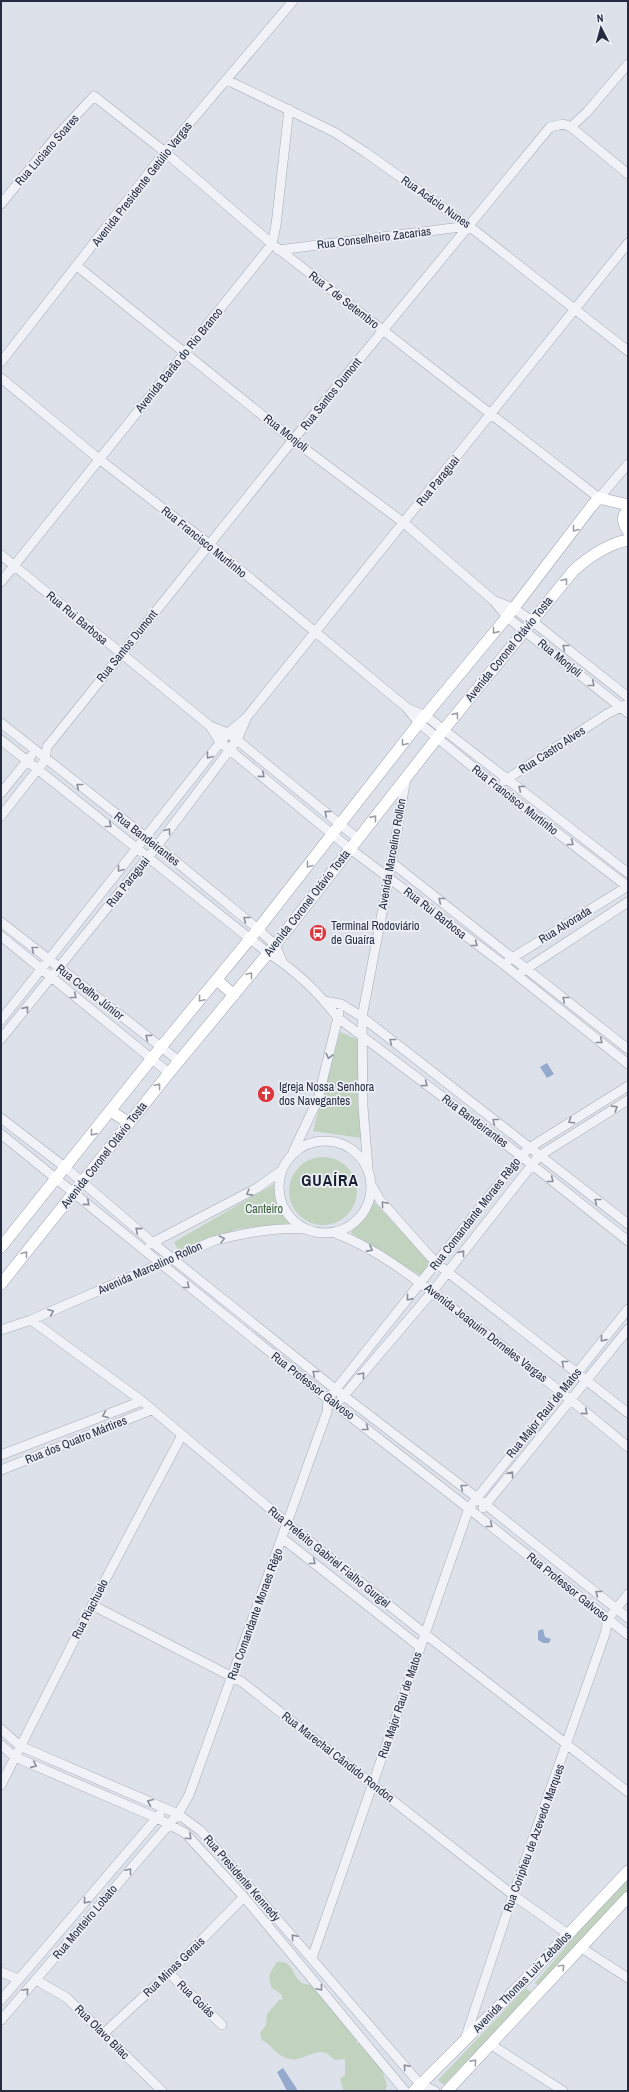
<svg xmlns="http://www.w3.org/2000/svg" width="629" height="2092" font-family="'Archivo Narrow',sans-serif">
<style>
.green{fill:#c1d3be}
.water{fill:#95a9cc}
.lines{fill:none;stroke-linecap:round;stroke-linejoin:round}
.minor-casing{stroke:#a6abb7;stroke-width:10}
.major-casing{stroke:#9ca3b5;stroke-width:12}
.minor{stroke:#f0f2f7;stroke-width:9}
.major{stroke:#fff;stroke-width:11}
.oneway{stroke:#9da0aa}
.oneway2{stroke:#8a8f9c}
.labels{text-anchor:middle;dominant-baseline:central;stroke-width:3.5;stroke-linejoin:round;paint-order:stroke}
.street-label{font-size:12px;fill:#252c41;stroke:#edf0f6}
.poi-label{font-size:12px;fill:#252c41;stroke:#edf0f6;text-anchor:start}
.park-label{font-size:12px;fill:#355e31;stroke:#edf0f6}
.district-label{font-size:16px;font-weight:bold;letter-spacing:1px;fill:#181e31;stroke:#edf0f6}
</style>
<rect width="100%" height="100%" fill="#dde1e9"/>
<path class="green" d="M340,1032L361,1041V1138L313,1131Z
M289 1191a34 34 0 1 1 68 0a34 34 0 1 1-68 0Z
M276,1183L280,1204L291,1223L237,1229L180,1253L174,1242Z
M374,1202L431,1262L421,1276L351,1233Z
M628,1878V1890L539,1986L535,1983L574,1937Z
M277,1962C292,1959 292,1975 301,1982C305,1986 314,1983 319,1987C327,1992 347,2025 355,2035L357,2044L360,2042L382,2070L387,2086L385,2091H344L340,2079L345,2075V2059L336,2060C332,2059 330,2055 326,2053C314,2048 302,2062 290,2059C277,2057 273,2046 262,2040L260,2033L266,2025L267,2014L279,2000L283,1999L281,1994L272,1988C266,1974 271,1973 277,1962Z
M526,1988L532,1993L444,2085L438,2080Z"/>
<path class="water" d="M547,1063L554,1074L547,1078L540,1067Z
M543,1629L545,1637L551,1639L549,1643H543L538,1640V1631Z
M283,2068L297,2089L295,2091H287L277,2072Z"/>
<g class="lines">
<defs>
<path id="minor" d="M227,80L334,132L365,152L469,226L628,351
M571,127L587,112L628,64
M1,204L55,138L94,96L165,152L272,244L599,498L628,464
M278,250L469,226
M77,266L293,440L404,523L494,601L507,617L628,713
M1,362L165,152L293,1
M1,378L99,459L209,544L406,707L419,723L496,786L628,887
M1,555L210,726L228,733L237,740L357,838
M1,582L272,244L276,225L289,109
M495,601L513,608L532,621L628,697
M407,708L426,716L628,873
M1,723L157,846L258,929L275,945L283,963
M210,726L220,742L349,848L503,964L628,1064
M1,740L268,953C295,970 319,993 338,1018L521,1156L628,1241
M504,781L607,714L625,705
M1,793L31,756
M1,816L45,760L47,747L293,440L550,127L563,124L571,127L628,174
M391,862L628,1049
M1,922L179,1061
M1,936L169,1073
M509,960L628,886
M523,971L628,902
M324,1001L341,1004L362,1017L628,1224
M1,1020L215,749L228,733L246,718L628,243
M1,1039L157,846L237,740L246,719
M1,1118L66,1168L153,1243L335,1389L476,1497L628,1618
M1,1134L328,1399L477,1515L628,1635
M279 1187a46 46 0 1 1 92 0a46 46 0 1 1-92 0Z
M293,1152L318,1099L339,1013
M368,1168L363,1107L362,1017L389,877L406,778
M372,1186L380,1200L436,1263L628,1413
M335,1233C383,1251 424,1286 464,1317C520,1359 574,1402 628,1447
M150,1244L257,1188L281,1171
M31,1320L142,1401L287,1523L425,1634L628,1792
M1,1330L31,1320L213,1241C244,1233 274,1227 305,1229
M341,1399L432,1292L539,1156L628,1100
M1,1455L142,1401
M1,1470L151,1410
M483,1508L628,1329
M282,1538L420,1647
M92,1605L242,1682L513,1895L568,1934
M1,1729L20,1746L178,1814L201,1831L420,2084L435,2091
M1,1745L15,1757L157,1818L185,1833L244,1897L405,2091
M1,1785L92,1605L182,1435
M580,1947L628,1978
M312,1958L469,1508L628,1309
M1,1972L18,1979
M169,1973L222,2025
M36,1980L67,1998L162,2091
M1,2000L160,1814
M1,2020L178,1814L189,1795L327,1412L328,1399L521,1156L529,1148L628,1086
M103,2034L169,1973L244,1897
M465,2039L513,1895L605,1634L608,1619L628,1594
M490,2044L563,2091"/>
<path id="major" d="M628,510C621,516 623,524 628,531
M217,980L234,995
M111,1111L129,1123
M1,1247L161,1047L258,929L419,723L507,617L591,507L599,498L628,505
M1,1284L169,1073L275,945L437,738L574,570C590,556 607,544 628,540
M414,2091L525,1980L628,1871
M447,2091L628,1897"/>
</defs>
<use href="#minor" class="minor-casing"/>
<use href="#major" class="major-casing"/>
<use href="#minor" class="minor"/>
<use href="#major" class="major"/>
</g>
<defs><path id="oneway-chevron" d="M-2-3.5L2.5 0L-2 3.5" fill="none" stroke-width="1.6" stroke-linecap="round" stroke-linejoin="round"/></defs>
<g class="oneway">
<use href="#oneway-chevron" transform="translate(575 529) rotate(128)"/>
<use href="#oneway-chevron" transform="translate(565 581) rotate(-51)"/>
<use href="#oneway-chevron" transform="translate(495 631) rotate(129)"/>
<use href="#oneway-chevron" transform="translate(456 715) rotate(-51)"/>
<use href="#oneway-chevron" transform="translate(404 743) rotate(128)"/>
<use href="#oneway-chevron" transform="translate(374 818) rotate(-51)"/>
<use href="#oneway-chevron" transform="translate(309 865) rotate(128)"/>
<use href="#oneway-chevron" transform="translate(250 975) rotate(-50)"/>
<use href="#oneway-chevron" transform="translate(201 999) rotate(130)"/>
<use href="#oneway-chevron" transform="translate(158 1086) rotate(-52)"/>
<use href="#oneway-chevron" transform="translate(93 1133) rotate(129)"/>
<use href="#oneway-chevron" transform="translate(25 1254) rotate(-52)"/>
<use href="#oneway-chevron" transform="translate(562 1967) rotate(-46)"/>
<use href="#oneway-chevron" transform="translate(474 2062) rotate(-48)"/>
</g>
<g class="oneway2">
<use href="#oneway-chevron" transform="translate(565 647) rotate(-142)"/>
<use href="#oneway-chevron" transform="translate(592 684) rotate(39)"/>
<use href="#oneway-chevron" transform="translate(209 756) rotate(128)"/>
<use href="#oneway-chevron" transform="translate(262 775) rotate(40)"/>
<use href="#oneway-chevron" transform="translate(79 786) rotate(-142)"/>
<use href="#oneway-chevron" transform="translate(521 788) rotate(-142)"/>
<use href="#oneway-chevron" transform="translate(327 813) rotate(-141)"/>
<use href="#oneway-chevron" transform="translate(109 825) rotate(38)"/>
<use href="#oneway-chevron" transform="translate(168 831) rotate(-53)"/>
<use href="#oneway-chevron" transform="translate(571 843) rotate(37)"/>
<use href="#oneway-chevron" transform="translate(120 869) rotate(128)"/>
<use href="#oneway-chevron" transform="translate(441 900) rotate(-142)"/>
<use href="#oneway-chevron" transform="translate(246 919) rotate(-141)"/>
<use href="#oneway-chevron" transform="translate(475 944) rotate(38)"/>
<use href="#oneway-chevron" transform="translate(34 949) rotate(-141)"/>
<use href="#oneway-chevron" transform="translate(74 996) rotate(39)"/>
<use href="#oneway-chevron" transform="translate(565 999) rotate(-141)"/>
<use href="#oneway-chevron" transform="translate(26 1009) rotate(-51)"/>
<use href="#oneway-chevron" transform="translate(148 1037) rotate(-143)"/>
<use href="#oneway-chevron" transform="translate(392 1041) rotate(-142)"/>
<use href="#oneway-chevron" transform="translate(600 1041) rotate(39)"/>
<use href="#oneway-chevron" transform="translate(329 1056) rotate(104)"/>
<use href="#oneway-chevron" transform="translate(425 1084) rotate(37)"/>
<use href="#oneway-chevron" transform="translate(615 1108) rotate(-32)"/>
<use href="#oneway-chevron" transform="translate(495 1121) rotate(-142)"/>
<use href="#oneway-chevron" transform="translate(571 1121) rotate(148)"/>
<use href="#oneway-chevron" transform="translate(551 1180) rotate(38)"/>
<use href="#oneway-chevron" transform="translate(249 1193) rotate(151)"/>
<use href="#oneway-chevron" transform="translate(597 1201) rotate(-142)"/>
<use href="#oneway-chevron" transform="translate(87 1203) rotate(40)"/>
<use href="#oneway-chevron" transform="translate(384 1204) rotate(-130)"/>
<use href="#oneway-chevron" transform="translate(138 1230) rotate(-140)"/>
<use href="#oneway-chevron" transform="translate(222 1239) rotate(-14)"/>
<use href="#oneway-chevron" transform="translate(370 1249) rotate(28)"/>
<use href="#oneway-chevron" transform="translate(462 1253) rotate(-52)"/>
<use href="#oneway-chevron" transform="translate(187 1286) rotate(39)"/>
<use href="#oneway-chevron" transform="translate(409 1298) rotate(129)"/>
<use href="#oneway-chevron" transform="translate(51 1312) rotate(-23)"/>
<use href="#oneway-chevron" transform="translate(603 1339) rotate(129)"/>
<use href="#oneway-chevron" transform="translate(564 1363) rotate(-142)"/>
<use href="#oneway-chevron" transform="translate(315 1373) rotate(-141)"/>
<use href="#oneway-chevron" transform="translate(362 1375) rotate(-50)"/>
<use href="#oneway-chevron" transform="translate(585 1412) rotate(40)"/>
<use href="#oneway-chevron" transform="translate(105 1415) rotate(159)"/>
<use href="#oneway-chevron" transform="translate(366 1428) rotate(38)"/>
<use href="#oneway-chevron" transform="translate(511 1474) rotate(-52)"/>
<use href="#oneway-chevron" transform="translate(463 1487) rotate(-142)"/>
<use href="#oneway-chevron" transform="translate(490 1525) rotate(39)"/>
<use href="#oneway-chevron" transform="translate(313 1562) rotate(38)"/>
<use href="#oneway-chevron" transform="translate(598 1593) rotate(-142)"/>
<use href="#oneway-chevron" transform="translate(34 1765) rotate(24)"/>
<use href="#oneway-chevron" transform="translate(150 1802) rotate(-157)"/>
<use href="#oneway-chevron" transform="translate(189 1837) rotate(43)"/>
<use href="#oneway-chevron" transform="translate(129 1871) rotate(-50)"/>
<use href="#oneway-chevron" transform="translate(86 1901) rotate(131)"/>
<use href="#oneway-chevron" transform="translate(294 1937) rotate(-131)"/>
<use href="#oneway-chevron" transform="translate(320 1988) rotate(50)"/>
<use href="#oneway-chevron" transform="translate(26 1991) rotate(-49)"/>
<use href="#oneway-chevron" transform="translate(406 2067) rotate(-131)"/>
</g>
<defs>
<symbol id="bus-disc" viewBox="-11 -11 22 22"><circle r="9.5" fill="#da363c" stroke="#edf0f6"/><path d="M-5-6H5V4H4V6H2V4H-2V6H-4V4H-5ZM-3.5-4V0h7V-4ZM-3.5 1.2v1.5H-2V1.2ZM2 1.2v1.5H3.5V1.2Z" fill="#fff"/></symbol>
<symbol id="church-disc" viewBox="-11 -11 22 22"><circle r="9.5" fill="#da363c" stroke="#edf0f6"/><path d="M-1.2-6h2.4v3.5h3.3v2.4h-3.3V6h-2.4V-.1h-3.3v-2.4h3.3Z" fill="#fff"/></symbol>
</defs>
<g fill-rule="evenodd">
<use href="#bus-disc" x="308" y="923" width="20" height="20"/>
<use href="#church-disc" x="256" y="1084" width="20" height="20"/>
</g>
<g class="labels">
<g class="street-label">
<text transform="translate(47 150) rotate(-49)">Rua Luciano Soares</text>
<text transform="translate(142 184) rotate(-52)">Avenida Presidente Getúlio Vargas</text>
<text transform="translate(436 202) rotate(35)">Rua Acácio Nunes</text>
<text transform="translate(374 238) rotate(-7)">Rua Conselheiro Zacarias</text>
<text transform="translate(344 300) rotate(38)">Rua 7 de Setembro</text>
<text transform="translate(179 360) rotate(-51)">Avenida Barão do Rio Branco</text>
<text transform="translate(331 394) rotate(-51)">Rua Santos Dumont</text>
<text transform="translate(286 433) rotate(38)">Rua Monjoli</text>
<text transform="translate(438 481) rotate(-51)">Rua Paraguai</text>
<text transform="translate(204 542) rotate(39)">Rua Francisco Murtinho</text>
<text transform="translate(77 618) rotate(40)">Rua Rui Barbosa</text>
<text transform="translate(127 646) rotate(-51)">Rua Santos Dumont</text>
<text transform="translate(509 649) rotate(-51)">Avenida Coronel Otávio Tosta</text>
<text transform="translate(560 658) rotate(39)">Rua Monjoli</text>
<text transform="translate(552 750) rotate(-33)">Rua Castro Alves</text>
<text transform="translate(515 800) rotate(38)">Rua Francisco Murtinho</text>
<text transform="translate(147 839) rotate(38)">Rua Bandeirantes</text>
<text transform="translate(392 854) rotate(-80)">Avenida Marcelino Rollon</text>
<text transform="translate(128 882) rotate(-51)">Rua Paraguai</text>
<text transform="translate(307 903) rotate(-52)">Avenida Coronel Otávio Tosta</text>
<text transform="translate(435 913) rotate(38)">Rua Rui Barbosa</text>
<text transform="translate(565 925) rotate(-32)">Rua Alvorada</text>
<text transform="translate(90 992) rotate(38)">Rua Coelho Júnior</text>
<text transform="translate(475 1121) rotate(37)">Rua Bandeirantes</text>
<text transform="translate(104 1155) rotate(-52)">Avenida Coronel Otávio Tosta</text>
<text transform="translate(475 1214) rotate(-52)">Rua Comandante Moraes Rêgo</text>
<text transform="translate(150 1268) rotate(-24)">Avenida Marcelino Rollon</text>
<text transform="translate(486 1333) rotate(38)">Avenida Joaquim Dorneles Vargas</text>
<text transform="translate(313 1386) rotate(38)">Rua Professor Galvoso</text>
<text transform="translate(544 1413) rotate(-51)">Rua Major Raul de Matos</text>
<text transform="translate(76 1440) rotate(-22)">Rua dos Quatro Mártires</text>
<text transform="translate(329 1557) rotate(39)">Rua Prefeito Gabriel Fialho Gurgel</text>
<text transform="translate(568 1587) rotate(39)">Rua Professor Galvoso</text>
<text transform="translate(90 1609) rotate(-63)">Rua Riachuelo</text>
<text transform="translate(255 1614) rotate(-70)">Rua Comandante Moraes Rêgo</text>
<text transform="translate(400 1705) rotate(-71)">Rua Major Raul de Matos</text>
<text transform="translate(338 1757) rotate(38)">Rua Marechal Cândido Rondon</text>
<text transform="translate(534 1838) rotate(-70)">Rua Coripheu de Azevedo Marques</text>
<text transform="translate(242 1878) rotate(49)">Rua Presidente Kennedy</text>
<text transform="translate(85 1922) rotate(-50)">Rua Monteiro Lobato</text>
<text transform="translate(174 1967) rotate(-44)">Rua Minas Gerais</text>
<text transform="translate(522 1982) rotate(-46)">Avenida Thomas Luiz Zeballos</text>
<text transform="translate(196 1999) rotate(44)">Rua Goiás</text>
<text transform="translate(102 2032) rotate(45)">Rua Olavo Bilac</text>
</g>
<g class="poi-label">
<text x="331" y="926">Terminal Rodoviário<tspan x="331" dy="14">de Guaíra</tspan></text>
<text x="279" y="1087">Igreja Nossa Senhora<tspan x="279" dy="14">dos Navegantes</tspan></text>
</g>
<g class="park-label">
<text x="264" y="1209">Canteiro</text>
</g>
<g class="district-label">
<text x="330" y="1180">GUAÍRA</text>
</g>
</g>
<rect width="629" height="2092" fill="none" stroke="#252c41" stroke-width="4"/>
<g transform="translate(601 28) rotate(354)" stroke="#edf0f6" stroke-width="3" paint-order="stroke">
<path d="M0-3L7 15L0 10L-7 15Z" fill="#252c41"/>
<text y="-6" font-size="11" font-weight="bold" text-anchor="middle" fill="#252c41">N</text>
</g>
</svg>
